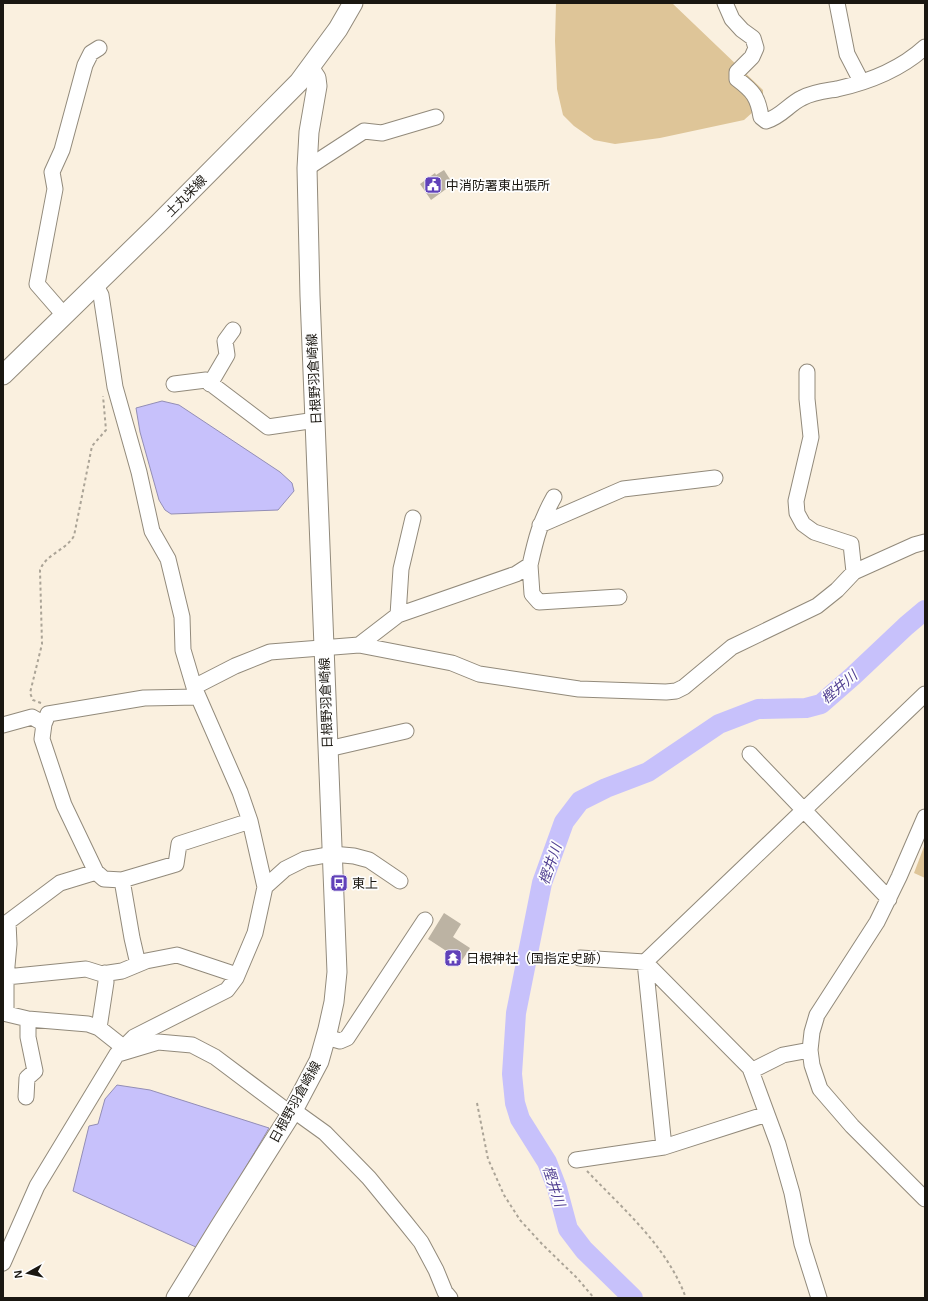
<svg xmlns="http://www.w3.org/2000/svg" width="928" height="1301" font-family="Arial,'Noto Sans JP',sans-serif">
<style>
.green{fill:#dec598}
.water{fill:#c7c1fb;stroke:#938eb5}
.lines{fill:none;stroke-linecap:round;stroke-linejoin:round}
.river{stroke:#c7c1fb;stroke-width:20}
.building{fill:#bcb3a3}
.minor-casing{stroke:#928a7b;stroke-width:17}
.major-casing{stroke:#928a7b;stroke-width:21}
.path{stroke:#aba497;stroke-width:2;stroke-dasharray:3 3;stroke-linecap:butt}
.minor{stroke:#fff;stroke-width:15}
.major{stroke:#fff;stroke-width:19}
.labels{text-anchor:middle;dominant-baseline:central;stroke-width:3.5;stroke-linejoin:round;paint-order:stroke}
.poi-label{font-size:13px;fill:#1a1711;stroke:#fefefe;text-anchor:start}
.street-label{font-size:13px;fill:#1a1711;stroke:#fefefe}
.water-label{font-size:14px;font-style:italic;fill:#503f91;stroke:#fefefe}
</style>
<rect width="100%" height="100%" fill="#faf0df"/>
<path class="green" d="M556,3H672L763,90V103L744,120L660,138L615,144L594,140L574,126L563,115L557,89L555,41Z
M925,844V878L914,873Z"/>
<path class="water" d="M162,401L179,405L280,472L292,483L294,491L278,510L171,514L165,510L159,500L140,432L136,408Z
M117,1085L150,1090L269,1128L198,1248L73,1191L89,1126L98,1124L105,1099Z"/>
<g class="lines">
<path class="river" d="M633,1298L584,1250L568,1229L557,1188L547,1162L520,1119L515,1103L512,1074L516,1013L542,883L564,822L580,801L606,788L648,772L719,724L758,709L806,708L821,704L853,676L906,626L925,610"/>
</g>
<path class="building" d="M444,170L453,184L431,200L420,184L435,173L436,175Z
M444,913L461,924L453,937L470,948L459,965L449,958L451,954L428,939Z"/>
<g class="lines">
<defs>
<path id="minor" d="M725,3L732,19L742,30L753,38L756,48L752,57L737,72V79C753,91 758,97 761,117L766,121C781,117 789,104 802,98C813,92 825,91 837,89C868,82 901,69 925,47
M837,3L847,54L861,81
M307,168L364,131L382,133L436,117
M95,284L101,295L115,387L139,472L152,531L168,559L182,617L183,650L194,687L240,792L250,821L265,887
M64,315L37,284L55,189L52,172L62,150L85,65L91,53L99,48
M807,372V399L811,437L796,501L797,513L803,524L814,532L851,544L854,572
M174,384L206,380L268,427L316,420
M210,384L227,355L225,341L233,330
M540,525L623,489L715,478
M530,565L532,594L539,602L619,597
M398,615L516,574L530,565C536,538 540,522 554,497
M359,645L452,663L479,674L579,689L666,692L676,691L684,687L732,647L817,606L837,590L854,572L914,545L925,542
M194,687L235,666L270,652L359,645L398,615L401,569L413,518
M44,724L48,714L144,698L198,697
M3,725L32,717L44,724L42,739L64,805L96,872L60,883L8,922L9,944L6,977V1013
M328,749L406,731
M750,754L889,899
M925,817L899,877L877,922L817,1015L812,1032L810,1050L812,1065L820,1089L852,1126L925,1199
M96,872L104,879L122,880L176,864L179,844L250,821
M122,880L132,938L138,964
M580,958L645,962L750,1068L778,1144L792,1193L802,1244L819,1298
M6,977L86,969L102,974L122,971L146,961L177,955L237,975
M3,1013L28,1019L88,1024L99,1028L123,1047
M99,1028L106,982L105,973
M326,1037L340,1041L347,1038L425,920
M118,1054L158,1042L192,1045L215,1057L291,1114
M751,1071L783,1055L810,1050
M26,1097L27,1078L35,1071L28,1037V1019
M293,1110L325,1133L369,1178L405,1222L421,1242L436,1270L445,1292L450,1298
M664,1147L645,962L925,694
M576,1160L664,1147L767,1114
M3,1263L37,1186L117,1054L134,1037L227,990L236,978L255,933L265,887L285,869L305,859L332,854L354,856L369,860L400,881"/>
<path id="major" d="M3,375L159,223L299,82L338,29L353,3
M176,1298L219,1228L291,1114L319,1061L328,1029L334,1002L337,972L310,296L307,168L309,132L317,86L316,78L310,69"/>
</defs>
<use href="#minor" class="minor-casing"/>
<use href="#major" class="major-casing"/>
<path class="path" d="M41,703L33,700L30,693L42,644L40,570C46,554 65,551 74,536L92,446L106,430L103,396
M477,1103L488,1159L504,1195L520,1220L542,1244L577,1278L594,1298
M587,1171C624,1210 667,1246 686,1298"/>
<use href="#minor" class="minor"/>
<use href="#major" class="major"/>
</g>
<defs>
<symbol id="civic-square" viewBox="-11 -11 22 22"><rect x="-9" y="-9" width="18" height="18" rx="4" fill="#6041b9" stroke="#fefefe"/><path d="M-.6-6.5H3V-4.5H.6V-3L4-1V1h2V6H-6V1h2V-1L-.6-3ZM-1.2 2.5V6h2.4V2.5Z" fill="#fff"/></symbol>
<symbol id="bus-square" viewBox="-11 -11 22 22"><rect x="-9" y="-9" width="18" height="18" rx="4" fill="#6041b9" stroke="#fefefe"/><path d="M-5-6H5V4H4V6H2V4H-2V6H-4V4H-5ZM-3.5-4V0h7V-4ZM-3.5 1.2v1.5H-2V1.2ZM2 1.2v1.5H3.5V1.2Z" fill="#fff"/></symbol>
<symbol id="temple-square" viewBox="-11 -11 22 22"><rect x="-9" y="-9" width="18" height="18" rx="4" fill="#6041b9" stroke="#fefefe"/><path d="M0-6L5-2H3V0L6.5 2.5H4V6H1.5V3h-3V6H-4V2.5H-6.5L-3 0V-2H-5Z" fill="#fff"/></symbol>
</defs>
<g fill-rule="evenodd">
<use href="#civic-square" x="423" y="175" width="20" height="20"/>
<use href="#bus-square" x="329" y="873" width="20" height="20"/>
<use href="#temple-square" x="443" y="948" width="20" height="20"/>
</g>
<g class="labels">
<g class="poi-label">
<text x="446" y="185">中消防署東出張所</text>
<text x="352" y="883">東上</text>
<text x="466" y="958">日根神社（国指定史跡）</text>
</g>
<g class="street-label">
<text transform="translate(186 196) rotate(-45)">土丸栄線</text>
<text transform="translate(314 379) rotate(-93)">日根野羽倉崎線</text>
<text transform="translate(326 703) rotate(-92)">日根野羽倉崎線</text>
<text transform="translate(295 1102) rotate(-61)">日根野羽倉崎線</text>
</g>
<g class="water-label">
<text transform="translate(839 687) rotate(-40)">樫井川</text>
<text transform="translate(550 864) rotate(-71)">樫井川</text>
<text transform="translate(554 1186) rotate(72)">樫井川</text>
</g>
</g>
<rect width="928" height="1301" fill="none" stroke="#1a1711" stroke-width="8"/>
<g transform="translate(28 1273) rotate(262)" stroke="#fefefe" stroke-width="3" paint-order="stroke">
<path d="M0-3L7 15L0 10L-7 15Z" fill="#1a1711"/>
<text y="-6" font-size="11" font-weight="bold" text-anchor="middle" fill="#1a1711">N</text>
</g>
</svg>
